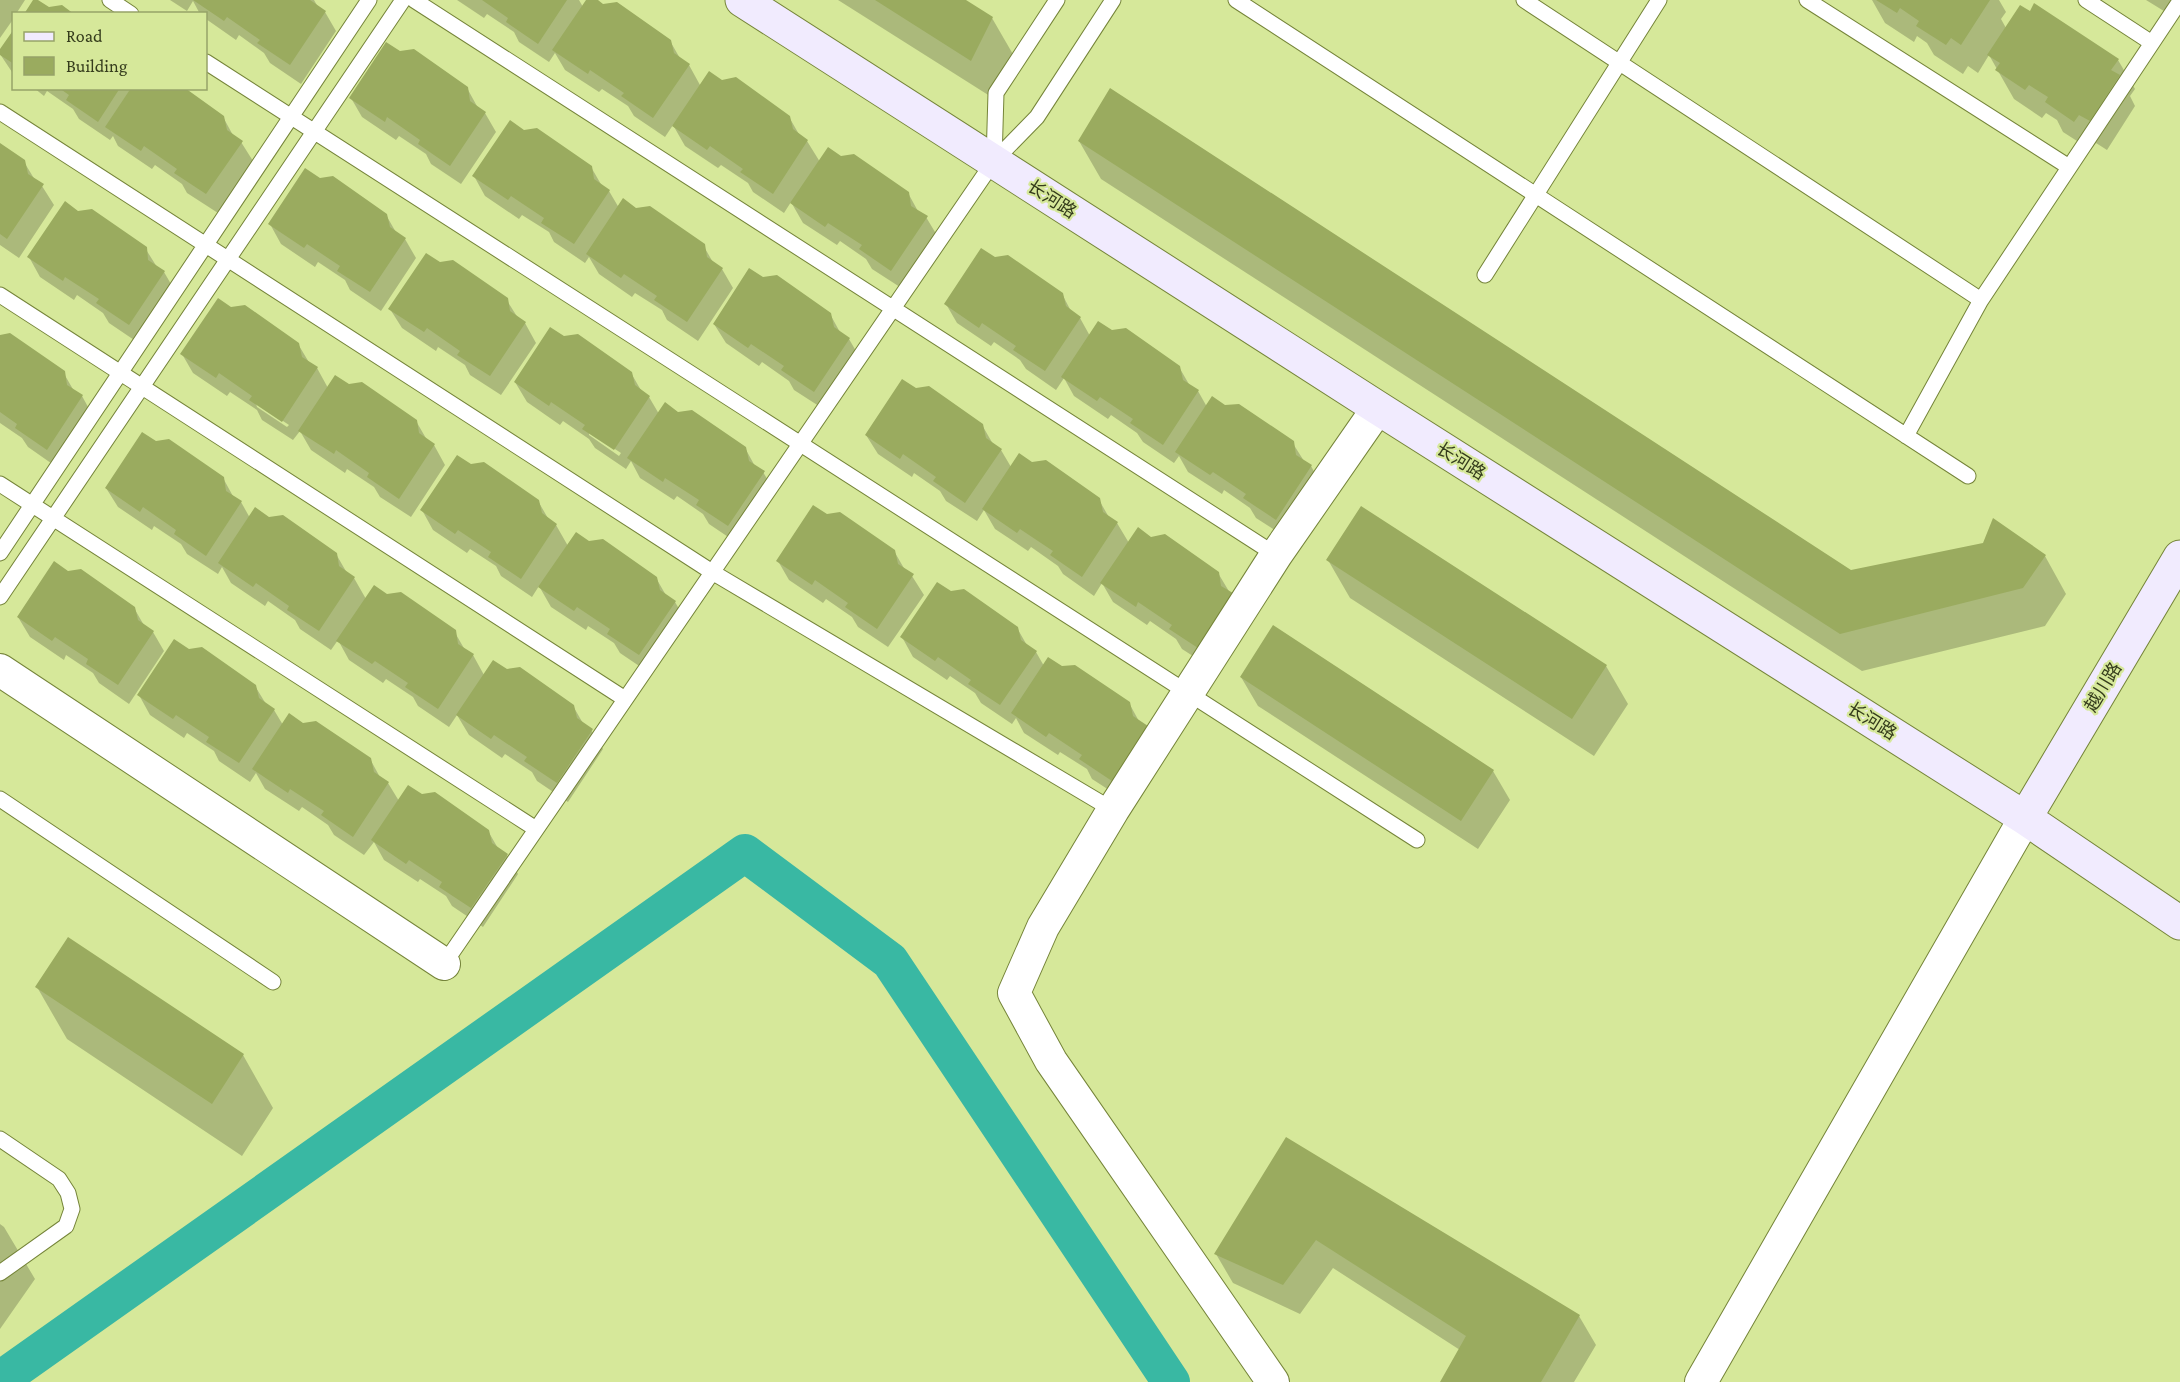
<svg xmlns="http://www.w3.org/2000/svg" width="2180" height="1382" font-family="'Crimson Pro','Noto Sans SC',serif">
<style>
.shadow{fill:#0003;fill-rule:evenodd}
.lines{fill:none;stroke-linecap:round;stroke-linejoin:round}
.canal{stroke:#39b8a3;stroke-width:38}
.building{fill:#9aab5f}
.lane-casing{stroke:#758439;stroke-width:17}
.street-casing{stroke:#758439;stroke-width:34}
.secondary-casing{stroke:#758439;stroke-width:35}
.lane{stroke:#fff;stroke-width:15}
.street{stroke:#fff;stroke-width:32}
.secondary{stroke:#f1ebfe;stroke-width:33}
.labels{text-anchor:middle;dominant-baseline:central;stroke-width:4.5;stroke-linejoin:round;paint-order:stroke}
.street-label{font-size:18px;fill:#353c1c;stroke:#d6e89a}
</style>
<rect width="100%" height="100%" fill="#d6e89a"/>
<path class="shadow" d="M0,0H25L16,14H14V18L0,38Z
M170,0H314L318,7L325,12L336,31L301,84L270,63L264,53L239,35L236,40L206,19V14H200L193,1L187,11Z
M457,0H579L583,7L588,0H595L670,41L681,60L689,65L700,85L722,81L789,117L800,136L807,141L820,162L908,193L919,213L926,217L938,237L903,289L872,269L866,259L840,241L837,245L803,223L791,202L784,213L753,192L748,183L721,165L718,168L685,146L673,125L665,137L634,116L628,106L602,89L599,92L565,70L555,53L549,62L519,42L514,32L487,14L484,18Z
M838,0H964L992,18L1014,56L993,98Z
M1872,0H1999L2006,12L2001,19L2006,28L2118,60L2135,89L2130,96L2135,106L2107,150L2096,143L2091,150L2063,132L2057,120L2046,113L2042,118L2014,99L1989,55L1978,73L1968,66L1963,74L1934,55L1927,43L1917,36L1914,42L1885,23Z
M2146,0H2180L2172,16Z
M14,32V75L0,54Z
M34,88H182L223,117L234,137L241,142L253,161L218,213L187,193L182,184L155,165L152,169L118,146L113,136L110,140L79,119L73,109L47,91L44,96Z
M467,88L478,108L485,113L496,132L461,184L431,164L426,154L399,136L396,140L362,117L351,98Z
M523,132L591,167L602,186L609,191L619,208L636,209L703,245L714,264L722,269L733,288L698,341L667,320L662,310L635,293L632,297L599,274L589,257L585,263L554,242L549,232L522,215L519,219L485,196L474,176Z
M1079,141L1850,572L2045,556L2066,594L2045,626L1862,671L1101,179Z
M0,145L24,162L35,180L42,186L54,205L19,258L0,245Z
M78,212L145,248L157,267L164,272L175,291L140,344L109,323L103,313L77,295L74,300L40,277L29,257Z
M386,215L397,234L405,239L416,258L381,311L350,290L345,280L318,262L315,267L281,244L270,224Z
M1062,294L1072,313L1080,318L1090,336L1179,367L1190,386L1198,391L1207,407L1292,442L1304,461L1311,466L1322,486L1287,538L1256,518L1250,508L1224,490L1222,494L1188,472L1179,456L1174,463L1143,442L1137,433L1111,415L1108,419L1074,396L1064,378L1056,390L1026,369L1020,360L994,342L991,346L957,323L946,304Z
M506,299L518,318L525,323L536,343L501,395L470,375L465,365L438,347L436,351L402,328L390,309Z
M231,309L298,344L310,364L317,368L328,388L416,421L427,440L434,445L445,465L411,517L380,497L374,487L347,469L345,473L311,450L300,431L293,440L262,420L257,410L230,392L227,396L193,373L182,354ZM256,403L289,425L287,427L257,407Z
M830,314L841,334L849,339L860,358L825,410L794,390L789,381L762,362L759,366L726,343L714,324Z
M0,336L63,372L74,391L82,396L93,416L58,468L28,447L22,438L0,423Z
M564,337L631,373L642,392L649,397L659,414L678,413L745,448L756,468L763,472L775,492L740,545L709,524L703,514L677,496L674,500L640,478L631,461L626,469L595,448L589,439L563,421L560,425L527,402L515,382ZM589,432L621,453L619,456L589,435Z
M982,425L993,444L1001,450L1011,467L1099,500L1110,519L1117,523L1129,543L1151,538L1218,573L1230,593L1213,669L1182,649L1176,639L1150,621L1147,625L1113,602L1102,583L1094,596L1063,574L1058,566L1031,547L1028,551L995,529L984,510L977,521L946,501L940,491L914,473L912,477L878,454L866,435Z
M223,478L234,498L241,502L250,518L336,554L347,573L354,578L366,599L387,596L454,631L465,650L473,655L484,675L573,706L584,725L591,730L603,749L568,802L537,781L532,772L505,754L502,758L469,735L457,715L449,727L418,706L413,697L386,679L383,683L349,660L338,640L331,650L300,629L295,620L268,601L265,606L231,583L222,567L218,574L187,554L181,544L154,526L152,530L118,507L106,488Z
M538,501L549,520L556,525L568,546L589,543L656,578L667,597L675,602L686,621L651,674L620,653L614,643L588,626L586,630L551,607L539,586L532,597L501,576L496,566L470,549L467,553L433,530L422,510Z
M894,551L905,570L912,576L924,595L888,647L858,627L852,617L826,599L823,603L789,580L778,561Z
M1328,560L1606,666L1628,704L1594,756L1350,598Z
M134,608L145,627L153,632L164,651L129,704L99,683L93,673L66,655L64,660L30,637L18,617Z
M1017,628L1028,647L1036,652L1044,666L1129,703L1140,723L1147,727L1158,747L1123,799L1092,779L1087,769L1060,752L1058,755L1024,733L1016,718L1012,724L981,703L975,693L950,676L947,680L913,657L902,637Z
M1241,677L1493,771L1510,800L1478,849L1258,706Z
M255,686L266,704L274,710L283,725L302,724L370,759L381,779L388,783L399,801L488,831L499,850L507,855L518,874L483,927L452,906L446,896L420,879L418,882L384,860L374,842L364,855L334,835L328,825L302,807L299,811L265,789L256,773L250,782L219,761L214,751L187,733L184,738L150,715L139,695Z
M37,987L243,1055L273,1108L242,1156L67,1039Z
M1286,1139L1579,1316L1596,1345L1574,1382H1442L1460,1350L1333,1268L1300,1314L1233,1283L1216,1254Z
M0,1224L4,1227L35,1279L0,1329Z"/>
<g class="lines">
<path class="canal" d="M0,1380L745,853L890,961L1171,1382"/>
</g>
<path class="building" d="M33,0H38L49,7L62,5L74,14H24Z
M193,0H310L326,11L290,65L257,43L260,40L227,17L224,21Z
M482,0H567L538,44L506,22L508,18Z
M586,0H598L603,4L617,2L671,40L674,53L690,64L653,118L621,96L624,93L590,70L588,74L552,50Z
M875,0H966L993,17L971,61Z
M1876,0H1990L1961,45L1951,38L1946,45L1916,26L1919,21L1900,8L1897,13Z
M2034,3L2119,59L2111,70L2120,75L2090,121L2079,115L2074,122L2045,102L2048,97L2029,85L2025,90L1995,70L2000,63L1987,55L2020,5L2030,11Z
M14,29V64L0,55V49Z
M386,42L400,51L414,49L468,87L470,101L486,112L450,166L418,144L420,140L387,117L385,122L349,98Z
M709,71L722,80L736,77L790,116L793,129L808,140L773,194L740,172L743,169L710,146L707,150L672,126Z
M59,88H120L98,122L66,100L69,95Z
M131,88H185L224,116L227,130L243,141L206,194L174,173L177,169L144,146L141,151L105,127Z
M1110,88L1851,570L1983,543L1993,518L2046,555L2023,588L1840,634L1078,141Z
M510,120L524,130L537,128L592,166L594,179L610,190L574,244L541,223L544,218L511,196L508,200L472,176Z
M0,143L25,160L28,174L44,184L7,239L0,234Z
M828,147L841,156L854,154L909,192L911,206L928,216L891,271L859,249L862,245L828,223L825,227L790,203Z
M305,168L320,178L333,176L387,214L390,227L406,238L370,292L337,271L340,266L307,244L304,248L268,224Z
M623,198L636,208L650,206L705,244L707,257L723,268L687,322L654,300L657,296L624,274L621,278L586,254Z
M65,201L78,211L92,209L147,247L148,260L165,271L129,325L96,303L99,299L65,277L63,281L27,257Z
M981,248L995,257L1008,255L1063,293L1066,306L1081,317L1045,371L1013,350L1016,346L982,323L979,328L944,304Z
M426,253L440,262L453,260L508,298L510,311L526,322L490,376L457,355L460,351L427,328L424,332L388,309Z
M749,268L763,277L777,275L831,313L834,327L850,338L814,392L781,370L784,366L751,344L748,348L713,324Z
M218,298L231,307L245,305L299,343L302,357L318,367L282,422L249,400L252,396L219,373L216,378L180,354Z
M1098,321L1112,330L1126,328L1180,366L1183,380L1199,390L1163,445L1130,423L1133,419L1100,397L1097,401L1061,377Z
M550,327L564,336L578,334L632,372L635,385L650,396L614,450L582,429L585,425L551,402L549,406L514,382Z
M10,333L65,371L67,385L83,395L47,450L15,428L17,424L0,412V335Z
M335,375L349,384L362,382L417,420L419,433L435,444L399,499L367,477L369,473L336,450L334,454L298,431Z
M902,379L916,388L929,386L983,424L986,438L1002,449L965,503L933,481L936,477L903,454L900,459L865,435Z
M1212,396L1225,405L1239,404L1294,441L1296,455L1312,465L1276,520L1243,498L1246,494L1213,472L1210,475L1175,452Z
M665,402L678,412L692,410L746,447L749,461L765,471L728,526L696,505L699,500L665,478L663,482L627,458Z
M142,432L156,441L169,439L224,477L226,491L242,501L206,556L174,534L176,530L143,507L140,512L105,488Z
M1019,453L1032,462L1046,460L1100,498L1103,512L1118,522L1082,577L1050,555L1053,551L1020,529L1017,533L982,509Z
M457,455L471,464L484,462L539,500L542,513L557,524L521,579L488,557L491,552L458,530L455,534L420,510Z
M813,505L827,514L840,512L895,550L898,564L914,574L877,629L845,607L848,603L815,580L812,585L776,561Z
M1361,506L1607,665L1572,719L1326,560Z
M255,507L269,517L283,515L337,553L339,566L355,577L319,631L287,610L289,606L256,583L253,587L218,563Z
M1138,527L1151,537L1165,534L1219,572L1221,586L1238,596L1201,650L1169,629L1172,625L1138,602L1136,607L1100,583Z
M576,532L589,541L603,539L657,577L660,590L676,601L639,655L607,634L610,629L577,607L574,611L538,587Z
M54,561L68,571L81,569L135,607L138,620L154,631L118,685L86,664L88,659L55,637L52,641L17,617Z
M937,582L951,591L964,589L1018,627L1021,640L1037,651L1000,705L968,684L971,680L938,657L935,661L900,637Z
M374,585L387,594L401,592L456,630L458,644L474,654L438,709L405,687L408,683L375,661L372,664L336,641Z
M1273,625L1494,770L1461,821L1240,677Z
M174,639L189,649L202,647L256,685L259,698L275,709L239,763L206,742L209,737L176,715L173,719L137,695Z
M1048,657L1062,666L1075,665L1130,702L1133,716L1148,726L1112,781L1079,759L1082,755L1049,733L1046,737L1011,713Z
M493,660L507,669L520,667L574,705L577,718L593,729L557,783L524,761L527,757L494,735L491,739L456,715Z
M289,713L303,723L316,721L371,758L374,772L389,782L353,837L321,815L324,811L290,789L288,793L252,769Z
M408,785L422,794L435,792L489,830L492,843L508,854L471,908L439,887L442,882L409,860L406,864L371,840Z
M68,937L244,1054L212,1104L35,987Z
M1286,1137L1580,1315L1541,1382H1440L1466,1336L1316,1240L1283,1285L1214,1254Z"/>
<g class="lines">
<defs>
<path id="lane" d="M110,0L131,14
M414,0L1276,555
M1236,0L1968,476
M1524,0L1981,300
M1807,0L2069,167
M2086,0L2152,43
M206,62L1417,840
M0,112L712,572L1113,810
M994,161L996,93L1057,0
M1485,275L1659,0
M0,295L625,699
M1906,436L1981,300L2180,1
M0,484L536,829
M0,553L369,0
M0,597L403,0
M0,799L273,982
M444,964L994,161L1037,117L1113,0
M0,1139L59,1179L68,1193L72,1209L66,1226L0,1273"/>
<path id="street" d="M0,670L444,964
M1273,1382L1051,1061L1014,993L1043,927L1113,810L1276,555L1378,408
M1701,1382L2025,818"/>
<path id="secondary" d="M742,0L1378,408L2025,818L2180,923
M2025,818L2180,557"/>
</defs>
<use href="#lane" class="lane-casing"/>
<use href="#street" class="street-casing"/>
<use href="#secondary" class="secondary-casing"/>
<use href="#lane" class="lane"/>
<use href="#street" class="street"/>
<use href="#secondary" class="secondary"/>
</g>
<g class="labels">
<g class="street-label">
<text transform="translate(1052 199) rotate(33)">长河路</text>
<text transform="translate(1461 461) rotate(32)">长河路</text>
<text transform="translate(2103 687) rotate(-59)">越川路</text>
<text transform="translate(1872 721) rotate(32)">长河路</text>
</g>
</g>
<rect x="12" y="12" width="195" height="78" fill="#d6e89a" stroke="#96a368" stroke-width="1.5"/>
<rect x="24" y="32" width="30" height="9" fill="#f1ebfe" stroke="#96a368" stroke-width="1.5"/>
<text x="66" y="42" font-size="18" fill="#353c1c">Road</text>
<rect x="24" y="57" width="30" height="18" fill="#9aab5f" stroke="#96a368" stroke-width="1.5"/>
<text x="66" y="72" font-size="18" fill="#353c1c">Building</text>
</svg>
